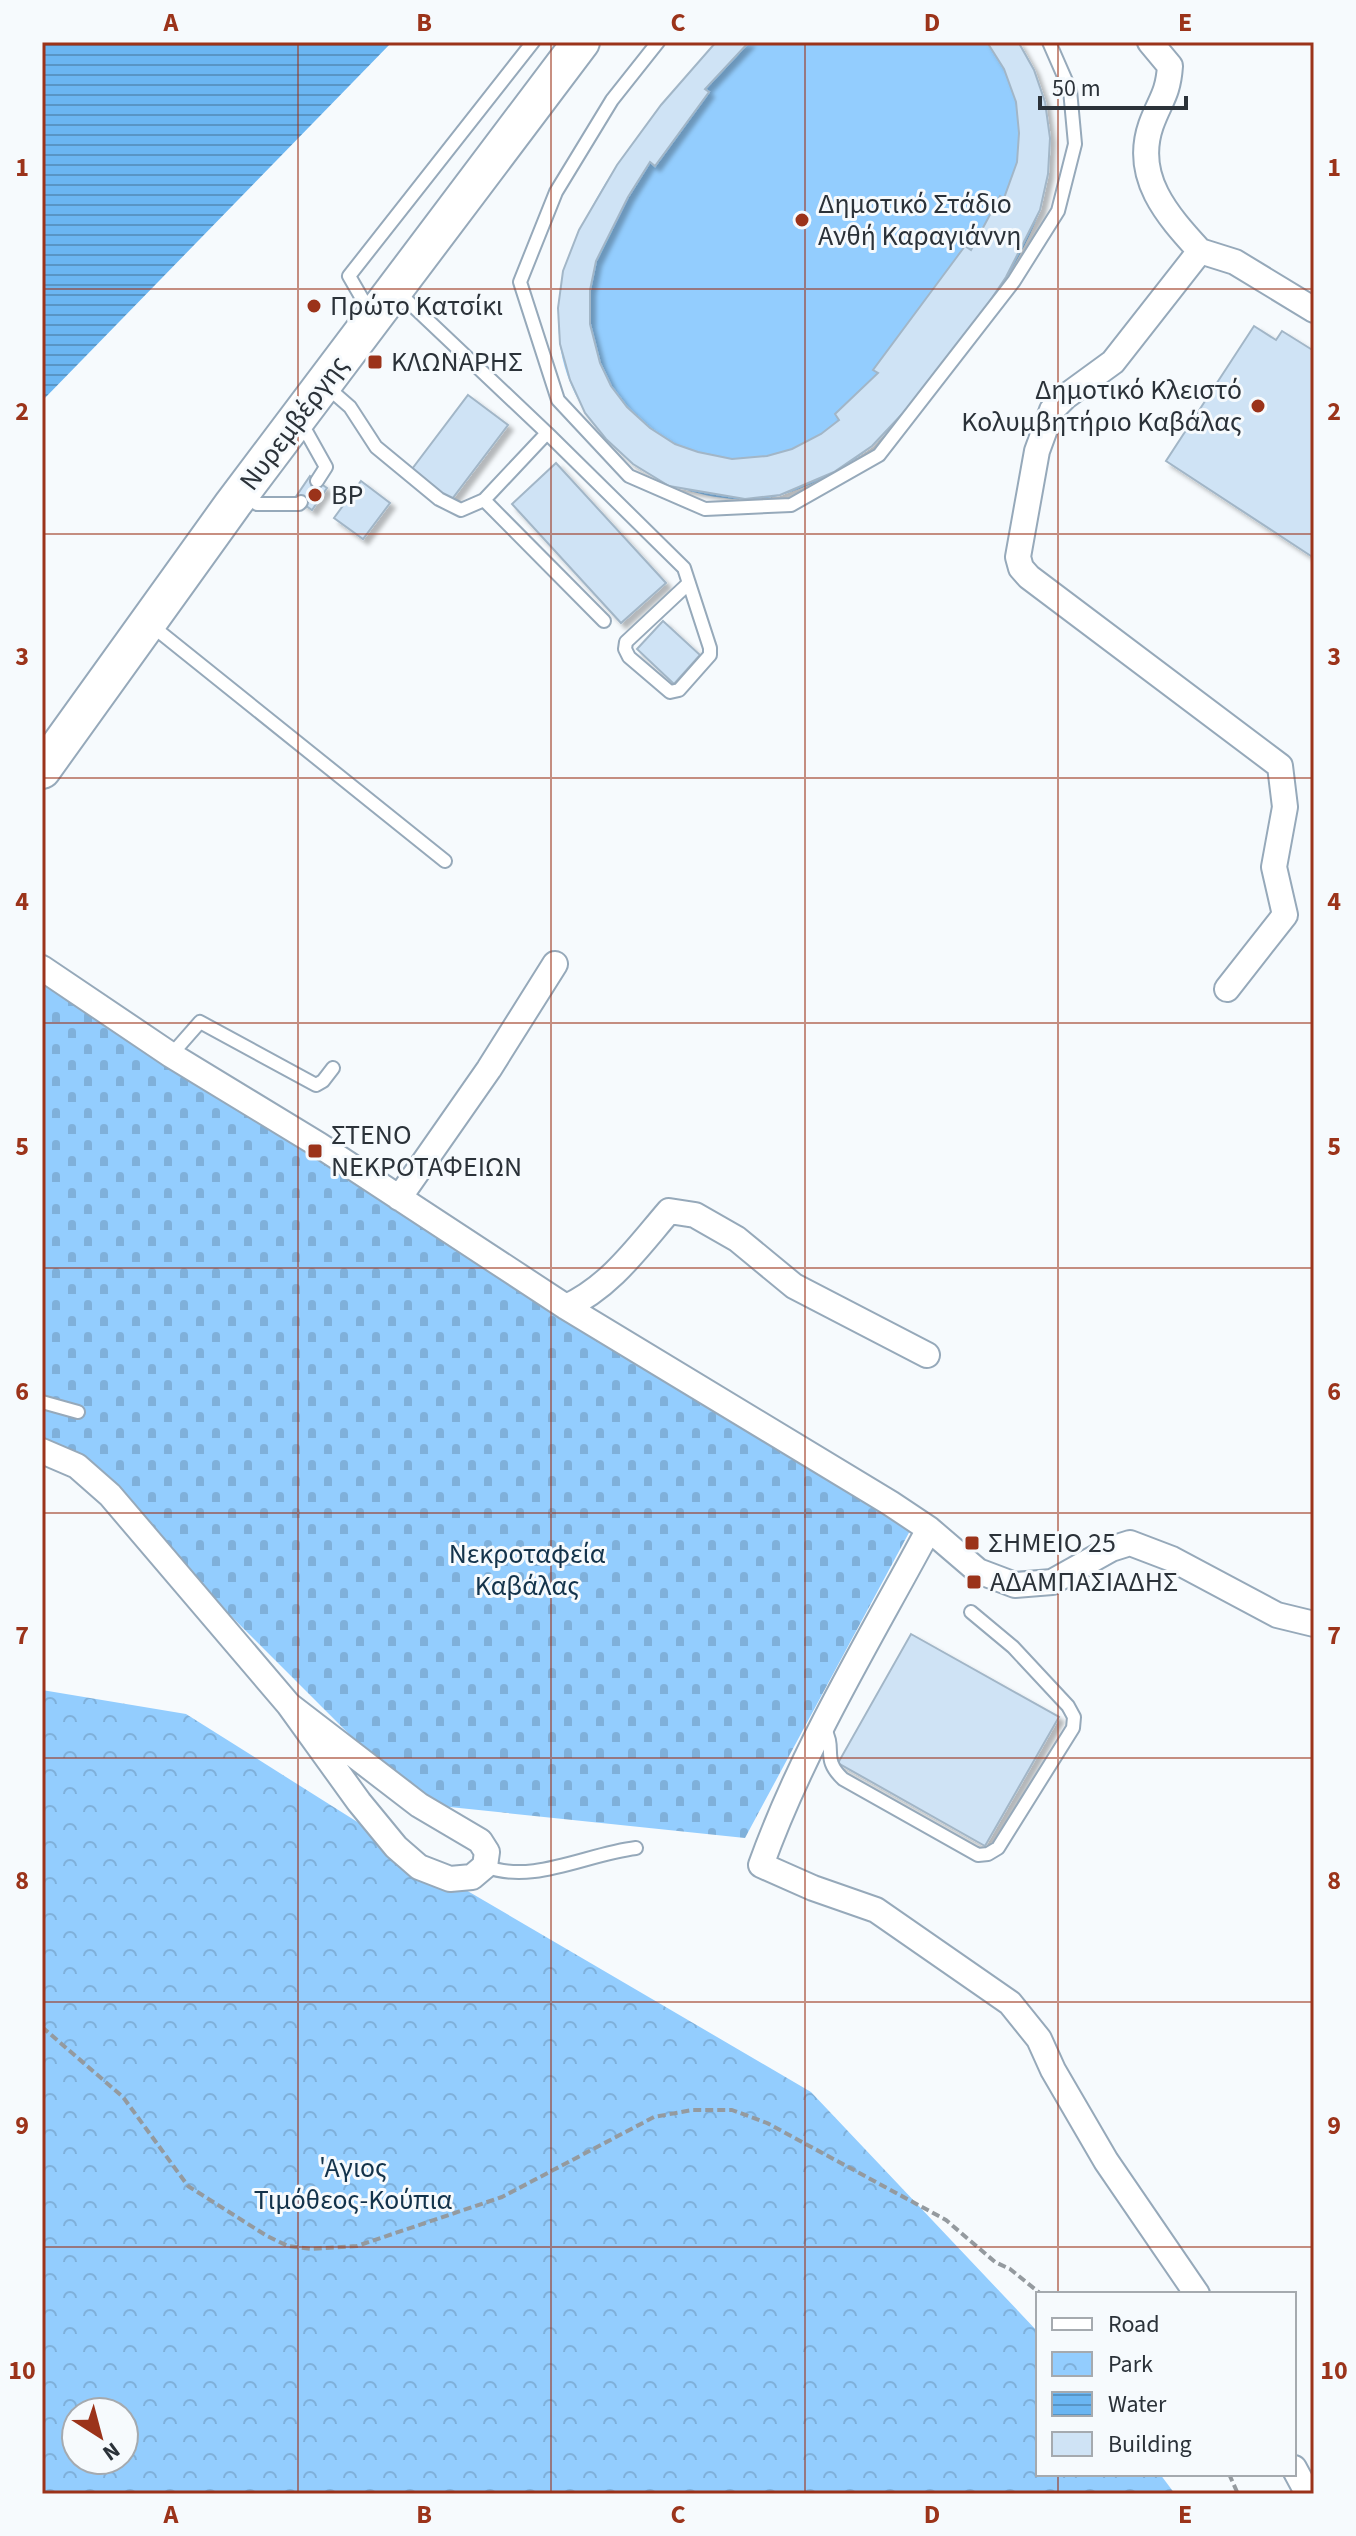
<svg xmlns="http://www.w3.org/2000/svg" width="1356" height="2536" font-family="'Source Sans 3',sans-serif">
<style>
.cemetery{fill:url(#cemetery-stones)}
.park{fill:url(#park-crowns);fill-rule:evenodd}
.pitch{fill:#93cdfe}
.water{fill:url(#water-rules)}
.building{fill:#cfe3f5;stroke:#a2b6c7;stroke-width:2;filter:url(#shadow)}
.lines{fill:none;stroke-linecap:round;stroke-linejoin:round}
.lane-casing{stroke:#96a9ba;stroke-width:16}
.street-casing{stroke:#96a9ba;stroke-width:28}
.primary-casing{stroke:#96a9ba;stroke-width:40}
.path{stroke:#949a9f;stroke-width:4;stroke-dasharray:8 4;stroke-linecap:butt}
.lane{stroke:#fff;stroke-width:12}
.street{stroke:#fff;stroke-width:24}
.primary{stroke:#fff;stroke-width:36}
.grid{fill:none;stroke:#9b331a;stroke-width:2;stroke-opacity:0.55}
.poi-dot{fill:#9b331a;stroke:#f6fafd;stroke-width:3}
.labels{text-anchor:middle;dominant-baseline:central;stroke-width:6;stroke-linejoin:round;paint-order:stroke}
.poi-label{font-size:28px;fill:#2b3239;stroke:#f6fafd;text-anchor:start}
.street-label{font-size:28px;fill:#2b3239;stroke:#f6fafd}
.park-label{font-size:28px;fill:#13334b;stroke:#f6fafd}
.neatline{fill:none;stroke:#9b331a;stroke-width:3}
.grid-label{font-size:26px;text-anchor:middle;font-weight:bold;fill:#9b331a}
</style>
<defs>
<pattern id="cemetery-stones" width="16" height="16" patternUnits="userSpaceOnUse" patternTransform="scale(2)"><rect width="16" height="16" fill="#93cdfe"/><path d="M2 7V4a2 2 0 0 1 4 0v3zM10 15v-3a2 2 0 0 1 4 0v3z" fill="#7fb0da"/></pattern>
<pattern id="park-crowns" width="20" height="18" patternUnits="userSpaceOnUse" patternTransform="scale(2)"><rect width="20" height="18" fill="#93cdfe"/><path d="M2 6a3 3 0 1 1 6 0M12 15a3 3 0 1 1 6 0" fill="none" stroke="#7fb0da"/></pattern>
<pattern id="water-rules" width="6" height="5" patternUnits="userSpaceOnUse" patternTransform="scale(2)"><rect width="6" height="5" fill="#6bb6f2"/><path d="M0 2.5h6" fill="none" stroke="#5895c5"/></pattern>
<filter id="shadow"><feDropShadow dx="5" dy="5" stdDeviation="2" flood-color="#0004"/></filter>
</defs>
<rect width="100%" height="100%" fill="#f6fafd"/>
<path class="cemetery" d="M42,982L912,1527L745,1838L440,1806L396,1781L95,1480L42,1444Z"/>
<path class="park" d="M42,1690L186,1714L459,1886L811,2092L1038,2332V2474H1160L1175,2494H42ZM76,2412H124V2460H76Z"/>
<path class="pitch" d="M716,42H1018C1048,85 1051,126 1044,176C1043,188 1043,202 1039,213C1013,281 952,361 902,415C892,425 883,437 872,446C848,467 812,486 781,495C735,508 666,491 630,461C470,324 614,158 716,42Z"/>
<path class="water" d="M42,42H392L42,401Z"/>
<path class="building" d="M716,42H749L705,89L709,92L655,166L650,162L628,197L596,261L590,290V324L600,363L611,386L627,407L650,428L675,444L698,452L732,459L767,456L792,449L821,434L839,420L835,414L878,373L873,370L965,246L971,250L1000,196L1004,198L1017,162L1019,133L1016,102L1004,69L987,42H1018L1020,45L1034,70L1045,102L1050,138L1048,174L1040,210L1006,277L963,341L920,395L872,446L834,472L780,495L745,499L669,486L633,464L606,439L585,413L570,380L560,344L558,308L563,271L579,230L617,165L661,105Z
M1254,326L1276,340L1282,331L1314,351V558L1166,461Z
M468,395L508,425L449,503L409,473Z
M556,463L666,583L621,623L512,504Z
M310,476L327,488L312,510L295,498Z
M361,481L390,503L363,539L334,518Z
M663,621L700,655L674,684L637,649Z
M911,1634L1059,1717L985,1846L838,1763Z"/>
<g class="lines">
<defs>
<path id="lane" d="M658,42L612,100L556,192L520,282L558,400L629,476L705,509L791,505L879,455L1014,281L1058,211L1075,144L1070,90L1049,42
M371,314L349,276L533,42
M326,386L350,407L376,447L439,499L461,510L484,500L547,433L397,291
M307,433L326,467L317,481
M547,433L684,568L710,648V655L679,690L670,692L629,657L625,649L626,642L689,583
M484,500L604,621
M257,504H299L301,502
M151,625L445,861
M171,1055L200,1022L316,1085L323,1081L333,1068
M42,1402L78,1412
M823,1726C838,1750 820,1757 843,1779L978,1855L988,1854L998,1848L1073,1728L1074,1717L1068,1706L1013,1647L971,1612
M485,1866C532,1885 586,1854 636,1848"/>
<path id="street" d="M1150,42L1170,66C1168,95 1160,100 1151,125C1133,177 1167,215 1200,251
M42,968L171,1055L319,1145L566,1307L890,1503L929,1529L978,1571L1015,1585L1052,1582L1111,1549L1130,1543L1172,1559L1277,1615L1314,1624
M1227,989L1285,915L1274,867L1285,807L1280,766L1029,577L1021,568L1018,557L1037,451L1052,410L1065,397L1113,362L1200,251L1235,262L1314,310
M399,1198L489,1069L555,964
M566,1307C610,1287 638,1247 669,1211L695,1215L737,1239L794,1286L927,1355
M42,1451L77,1466L110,1495L289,1705L359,1802L396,1847L419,1867L450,1879L472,1877L485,1866L487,1852L480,1841L419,1805L289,1705
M929,1529C870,1639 803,1748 761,1865L813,1888L876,1910L1010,2003L1039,2039L1053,2070L1106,2161L1197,2294
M1294,2468L1308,2494"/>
<path id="primary" d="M42,770L233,504L581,42"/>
</defs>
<use href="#lane" class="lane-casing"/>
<use href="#street" class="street-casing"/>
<use href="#primary" class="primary-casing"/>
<path class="path" d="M42,2027L123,2097L188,2186L267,2236L288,2246L311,2249L357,2246L502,2197L654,2117L692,2110H732L767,2123L946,2220L995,2262L1010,2269L1041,2294
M1229,2474L1238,2494"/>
<use href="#lane" class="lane"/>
<use href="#street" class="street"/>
<use href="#primary" class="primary"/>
</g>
<path class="grid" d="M298,42V2494M551,42V2494M805,42V2494M1058,42V2294M42,289H1314M42,534H1314M42,778H1314M42,1023H1314M42,1268H1314M42,1513H1314M42,1758H1314M42,2002H1314M42,2247H1314M1058,2474V2494"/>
<g class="poi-dot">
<circle cx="802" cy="220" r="8"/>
<circle cx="314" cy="306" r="8"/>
<rect x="367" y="354" width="16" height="16" rx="4"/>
<circle cx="1258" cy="406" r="8"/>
<circle cx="315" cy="495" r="8"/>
<rect x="307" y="1143" width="16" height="16" rx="4"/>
<rect x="964" y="1535" width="16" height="16" rx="4"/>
<rect x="966" y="1574" width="16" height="16" rx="4"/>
</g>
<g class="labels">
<g class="poi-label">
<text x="818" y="204">Δημοτικό Στάδιο<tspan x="818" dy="32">Ανθή Καραγιάννη</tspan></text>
<text x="330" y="306">Πρώτο Κατσίκι</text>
<text x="391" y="362">ΚΛΩΝΑΡΗΣ</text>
<text x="1242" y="390" text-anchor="end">Δημοτικό Κλειστό<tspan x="1242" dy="32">Κολυμβητήριο Καβάλας</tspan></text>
<text x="331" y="495">BP</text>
<text x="331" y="1135">ΣΤΕΝΟ<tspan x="331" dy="32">ΝΕΚΡΟΤΑΦΕΙΩΝ</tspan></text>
<text x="988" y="1543">ΣΗΜΕΙΟ 25</text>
<text x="990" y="1582">ΑΔΑΜΠΑΣΙΑΔΗΣ</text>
</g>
<g class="street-label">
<text transform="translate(294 423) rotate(-53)">Νυρεμβέργης</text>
</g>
<g class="park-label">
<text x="527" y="1554">Νεκροταφεία<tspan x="527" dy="32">Καβάλας</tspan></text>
<text x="353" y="2168">'Αγιος<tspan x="353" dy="32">Τιμόθεος-Κούπια</tspan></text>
</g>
</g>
<rect width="1356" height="2536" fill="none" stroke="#f6fafd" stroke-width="88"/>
<rect x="1036" y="2292" width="260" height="184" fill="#f6fafd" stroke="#a5aaaf" stroke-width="2"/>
<rect x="1052" y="2318" width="40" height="12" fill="#ffffff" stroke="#a5aaaf" stroke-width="2"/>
<text x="1108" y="2332" font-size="24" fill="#2b3239">Road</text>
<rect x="1052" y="2352" width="40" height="24" fill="url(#park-crowns)" stroke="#a5aaaf" stroke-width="2"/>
<text x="1108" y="2372" font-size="24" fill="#2b3239">Park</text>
<rect x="1052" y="2392" width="40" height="24" fill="url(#water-rules)" stroke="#a5aaaf" stroke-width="2"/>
<text x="1108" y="2412" font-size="24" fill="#2b3239">Water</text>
<rect x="1052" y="2432" width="40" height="24" fill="#cfe3f5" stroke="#a5aaaf" stroke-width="2"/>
<text x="1108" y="2452" font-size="24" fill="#2b3239">Building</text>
<g transform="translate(100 2436) rotate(144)"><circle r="38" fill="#f6fafd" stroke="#a5aaaf" stroke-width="2"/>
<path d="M0-6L14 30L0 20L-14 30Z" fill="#9b331a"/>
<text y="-12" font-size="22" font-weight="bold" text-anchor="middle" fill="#2b3239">N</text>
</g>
<path d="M1040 96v12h146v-12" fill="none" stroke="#2b3239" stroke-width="4"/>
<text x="1052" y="96" font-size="24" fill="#2b3239" stroke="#f6fafd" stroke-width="6" paint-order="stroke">50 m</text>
<rect x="44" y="44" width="1268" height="2448" class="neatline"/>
<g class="grid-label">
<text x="171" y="31">A</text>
<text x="424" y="31">B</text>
<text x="678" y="31">C</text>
<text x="932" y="31">D</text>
<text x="1185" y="31">E</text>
<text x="22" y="176">1</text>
<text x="1334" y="176">1</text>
<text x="22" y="420">2</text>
<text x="1334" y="420">2</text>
<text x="22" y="665">3</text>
<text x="1334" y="665">3</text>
<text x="22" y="910">4</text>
<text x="1334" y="910">4</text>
<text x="22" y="1155">5</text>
<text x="1334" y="1155">5</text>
<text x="22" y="1400">6</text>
<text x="1334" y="1400">6</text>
<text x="22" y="1644">7</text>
<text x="1334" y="1644">7</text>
<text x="22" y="1889">8</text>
<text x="1334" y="1889">8</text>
<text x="22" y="2134">9</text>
<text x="1334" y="2134">9</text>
<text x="22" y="2379">10</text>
<text x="1334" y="2379">10</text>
<text x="171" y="2523">A</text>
<text x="424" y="2523">B</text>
<text x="678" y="2523">C</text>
<text x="932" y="2523">D</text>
<text x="1185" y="2523">E</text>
</g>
</svg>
